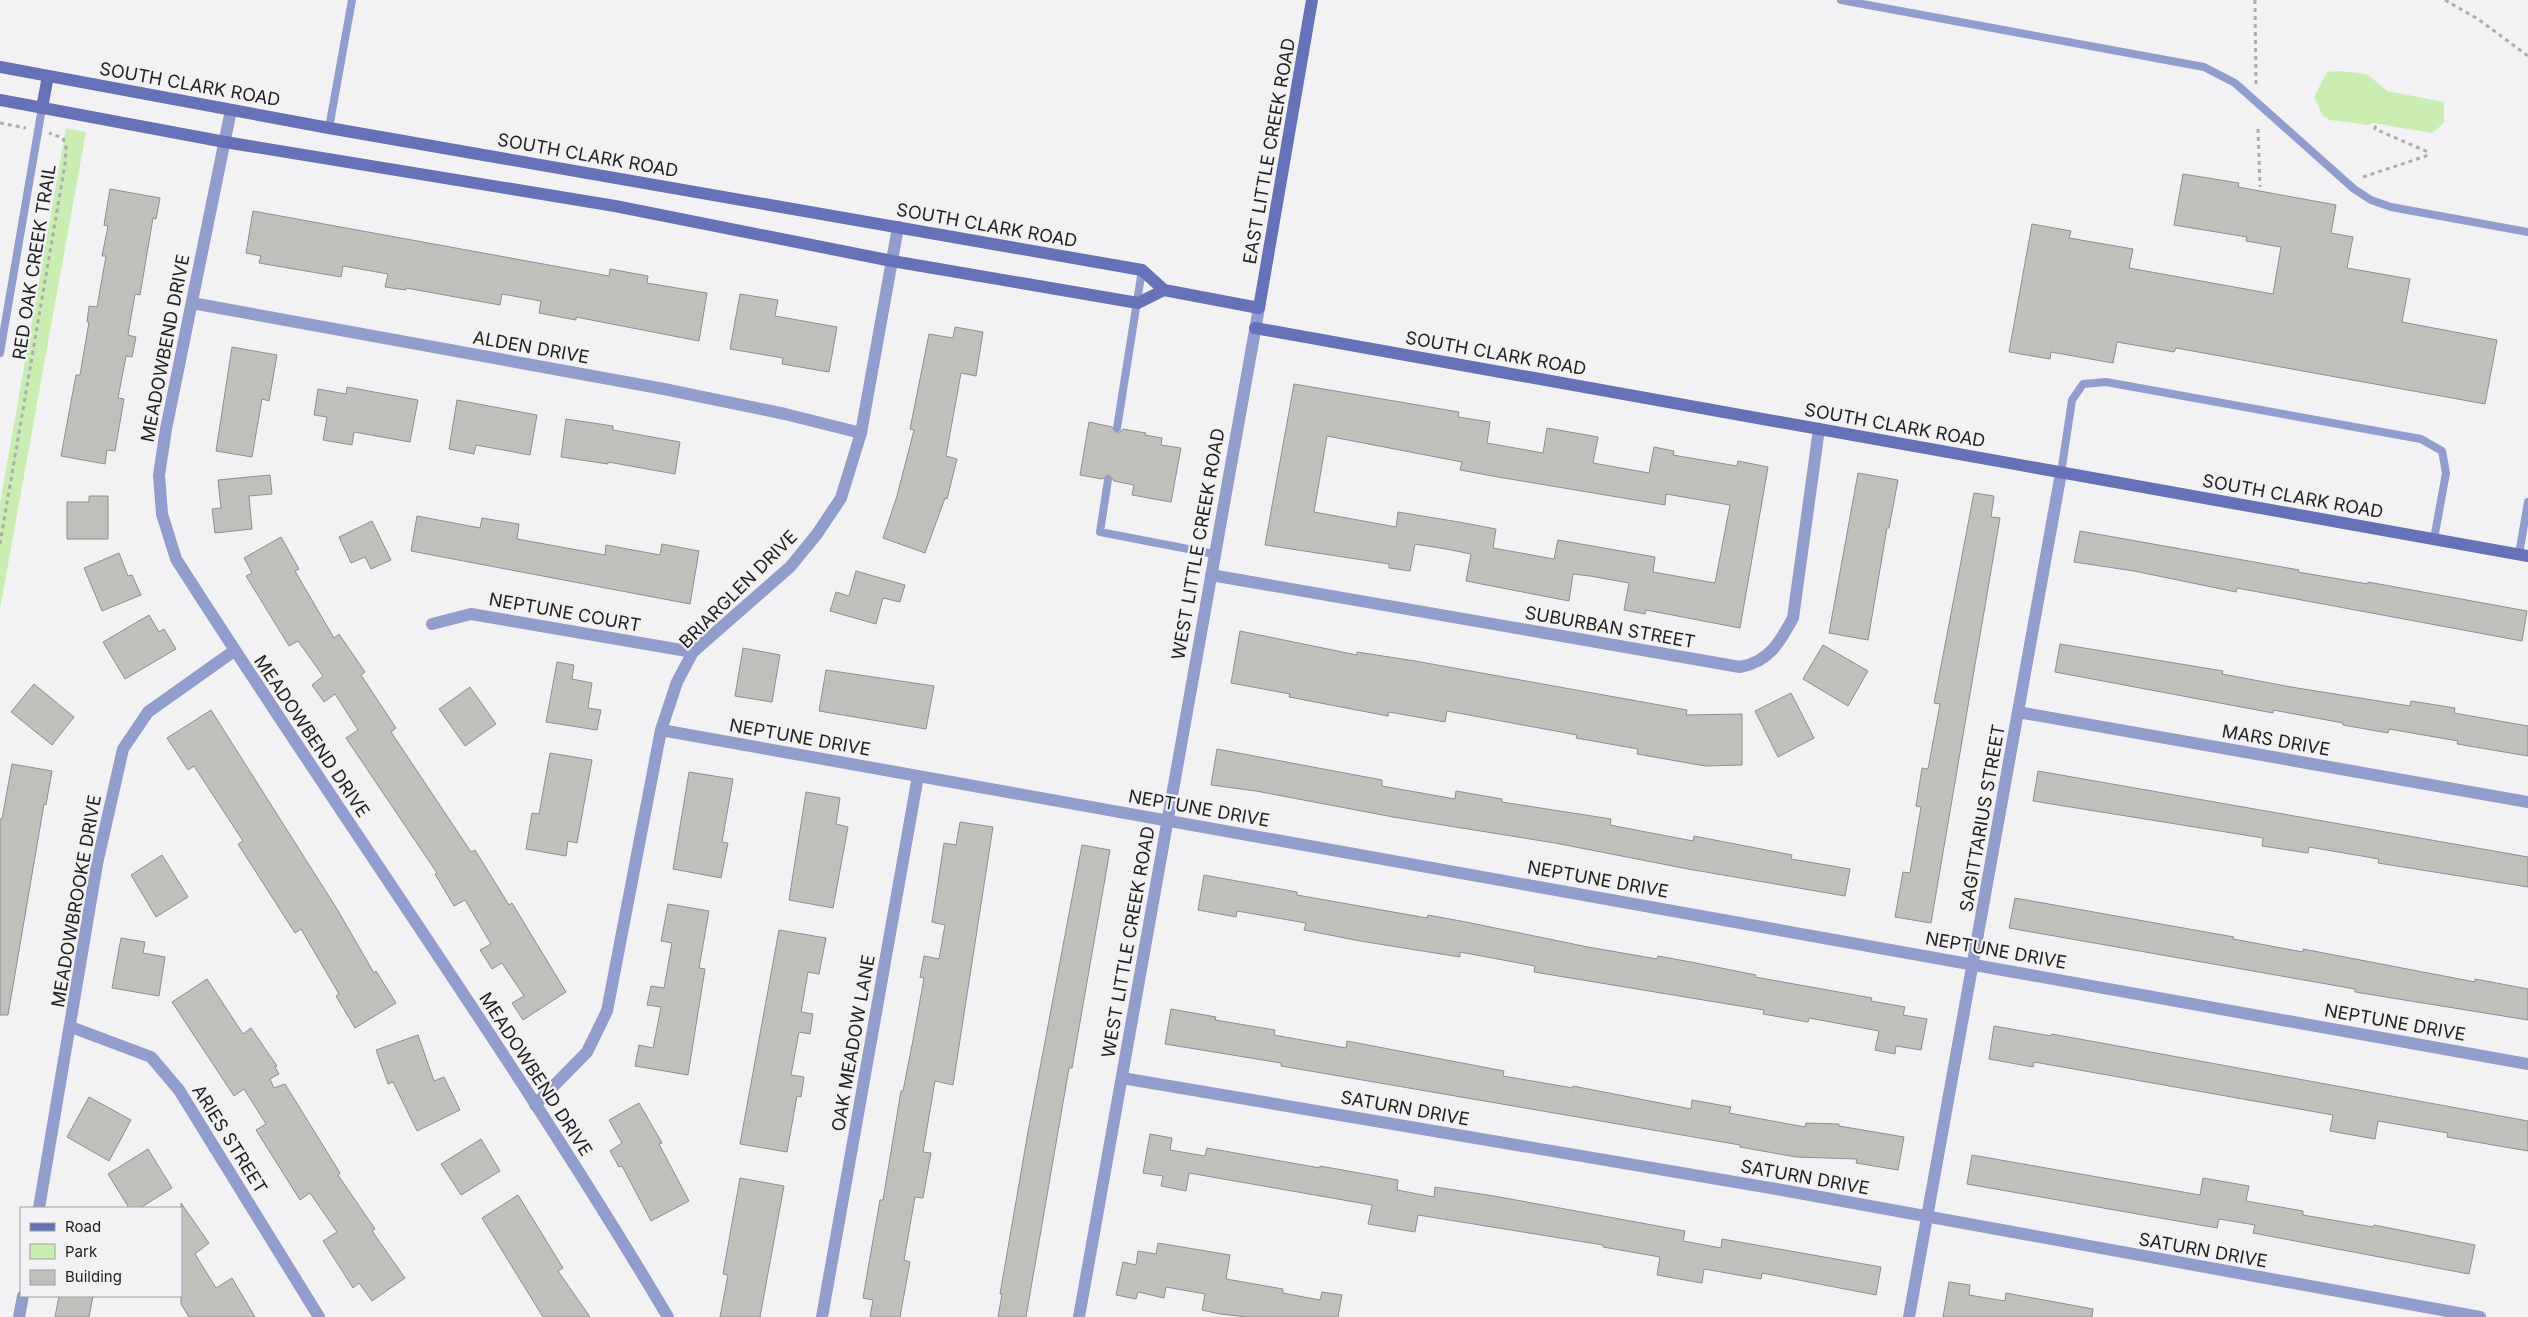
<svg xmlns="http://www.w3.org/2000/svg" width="2528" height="1317" font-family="Inter,sans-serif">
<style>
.green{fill:#caeeb1}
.building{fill:#c1bfbc;stroke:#908e8b;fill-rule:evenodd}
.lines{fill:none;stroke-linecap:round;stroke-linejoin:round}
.path{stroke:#adadaf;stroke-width:3;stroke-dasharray:4 4;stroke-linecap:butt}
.lane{stroke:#929ccd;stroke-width:8}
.street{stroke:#929ccd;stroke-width:12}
.secondary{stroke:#6671b8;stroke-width:12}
.labels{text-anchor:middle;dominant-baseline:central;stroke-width:4.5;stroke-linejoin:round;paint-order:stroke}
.street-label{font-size:18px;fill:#222223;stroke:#f2f2f5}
</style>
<rect width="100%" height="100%" fill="#f2f2f5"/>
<path class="green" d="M2339,71L2367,74L2387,91L2444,102V123L2432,133L2373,123L2368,125L2330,120L2323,116L2314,97L2327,72Z
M66,128L86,132L0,609V503Z"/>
<path class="building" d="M2183,174L2239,183L2238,187L2336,205L2331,233L2353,237L2347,268L2410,279L2402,322L2497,340L2485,404L2176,348L2174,352L2117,342L2113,363L2051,352L2050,359L2009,352L2032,224L2071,231L2069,238L2133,249L2129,268L2273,294L2281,247L2246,241L2247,237L2174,225Z
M110,189L160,198L156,219L153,218L140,295L135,294L128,335L136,337L132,357L126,356L118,398L124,399L115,451L107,450L105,464L61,456L76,375H80L89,322H87L89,306L97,307L106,256H102L108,226L104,225Z
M253,211L609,276L610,269L648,276L647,283L707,293L699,341L576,317V320L539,313L541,301L502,294L500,305L406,288V290L385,287L388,274L343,266L341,277L259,263L261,256L246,253Z
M740,294L778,300L775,316L837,327L829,372L782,364L783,358L730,349Z
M955,327L983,332L976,376L961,373L946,456L957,459L947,499L945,498L925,553L883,538L897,496L914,430L910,429L929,334L953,338Z
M232,347L277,355L269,401L262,399L252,457L216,451Z
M1294,384L1459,412L1458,417L1490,422L1487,443L1543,453L1547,428L1598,437L1593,463L1649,473L1654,447L1674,451L1673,455L1737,466L1738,461L1768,467L1740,628L1646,610L1645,614L1624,610L1629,583L1590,576L1573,574L1569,601L1466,581L1471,554L1446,549L1415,544L1410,571L1389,568V564L1265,545ZM1327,436L1462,462L1460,470L1498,477L1665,505L1666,494L1730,505L1715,583L1653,572L1655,557L1558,540L1554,559L1493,548L1496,529L1459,522L1398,512L1396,527L1314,512Z
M347,387L418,400L410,442L354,432L352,445L323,440L327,417L314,415L318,389L346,394Z
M457,400L537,415L530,455L476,445L474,454L449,449Z
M566,419L613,426V430L680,442L675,474L608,462V464L561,457Z
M1089,422L1112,427L1116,433H1119L1123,429L1146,433L1145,435L1162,438L1161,445L1181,448L1171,502L1132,495L1134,485L1114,481L1109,475L1102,479L1080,475Z
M1858,473L1898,480L1889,528H1887L1868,640L1829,633Z
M270,475L272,494L249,496L252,529L215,533L212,509L221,508L218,480Z
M1974,493L1994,496L1991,517L2000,518L1931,923L1895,917L1903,872L1910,873L1921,807L1916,806L1922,768L1928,769L1940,704L1934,703Z
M89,496H108V539H67V502H89Z
M417,516L480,528L482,518L519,524L517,539L605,555L606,545L660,555L662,544L699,551L690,604L411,551Z
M372,521L391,560L371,569L365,557L351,563L339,537Z
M2080,531L2299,570L2298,572L2368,584V582L2527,611L2522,641L2237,588L2236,592L2134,571L2074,562Z
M281,537L299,569L295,571L334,638L339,634L365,672L361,675L396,728L391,732L471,852L475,850L509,905L512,903L566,992L523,1020L512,1003L524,996L502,963L492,969L480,950L491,944L465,900L454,906L435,874L437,873L346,738L358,730L335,694L324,702L312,685L323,676L298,641L289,646L246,576L252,573L244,558Z
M119,553L128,576L132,575L141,595L102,611L84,568Z
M856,571L905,585L900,602L883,598L876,624L830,611L836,592L849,596Z
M149,615L159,632L164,629L176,649L125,679L103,642Z
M1240,631L1357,655V652L1415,661L1687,710L1686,715L1742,714V765L1705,766L1637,754L1638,749L1576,738L1577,735L1447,711L1445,722L1389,712L1388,716L1289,697L1290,694L1231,683Z
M2060,644L2223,671L2222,674L2291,687L2410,706L2411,701L2455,708L2454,713L2528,726V756L2457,744L2458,741L2389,729L2388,733L2343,725V723L2273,710V713L2055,672Z
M1823,645L1868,671L1848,706L1803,679Z
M743,648L780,655L772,702L735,696Z
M557,662L574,665L572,679L592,683L588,708L601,710L597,730L546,722Z
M826,670L934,686L926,729L819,711Z
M34,684L74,717L52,745L11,712Z
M470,687L496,724L465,746L439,709Z
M1791,693L1814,738L1778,757L1755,711Z
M211,710L337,909L374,973L376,971L396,1003L355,1028L336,996L339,994L301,929L295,933L238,844L243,841L194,766L188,770L167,738Z
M1217,749L1382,780V786L1455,799L1456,791L1502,799V802L1611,819L1610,825L1693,841L1694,836L1792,855L1791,859L1850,869L1845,896L1688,869L1555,843L1393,817L1256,791L1211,785Z
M550,753L592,760L577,843L568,841L566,856L526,849L532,813L539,814Z
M12,764L52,771L46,805L44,804L8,1015H0V819H2Z
M2038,771L2528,857V887L2378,863L2379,859L2309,847L2308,853L2262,846L2263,838L2033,801Z
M689,772L733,779L722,842L728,843L721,878L673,869Z
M806,792L840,798L836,824L848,827L833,908L789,900Z
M960,822L993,827L953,1085L935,1081L923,1152L931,1153L923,1198L915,1197L904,1260L910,1262L900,1317H870L873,1300L863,1298L880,1200H883L901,1091H903L913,1040L924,978L920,977L924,956L939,959L945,925L932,922L944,843L956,845Z
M1082,845L1110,850L1072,1068H1069L1026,1317H998L1002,1294H1000L1028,1132Z
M162,855L188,897L156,917L131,875Z
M1204,875L1297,892V895L1427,918L1428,915L1466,922L1588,947L1657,959L1658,956L1696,963L1756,975L1755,977L1872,998L1871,1001L1905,1007L1903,1015L1927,1019L1921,1050L1896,1046L1895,1054L1875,1050L1879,1031L1809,1018L1808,1022L1763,1014L1764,1010L1534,972L1535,966L1460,952V957L1360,941L1304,930L1306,923L1237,911L1236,917L1198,910Z
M2015,898L2234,937L2233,939L2303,952V949L2475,982V979L2528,989V1020L2355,992V989L2009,928Z
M668,904L709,911L699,968L705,969L688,1075L635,1066L639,1045L653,1048L661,1007L647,1005L651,986L664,988L672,943L661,941Z
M779,930L826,938L819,974L808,972L801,1012L813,1014L810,1034L799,1032L791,1075L804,1077L801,1097L797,1096L787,1152L740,1144Z
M121,938L145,942L143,953L165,957L159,996L112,988Z
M207,979L243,1034L251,1028L277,1066L275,1067L279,1074L270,1079L274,1088L285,1084L340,1173L338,1175L375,1229L372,1231L405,1278L372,1301L359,1283L353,1288L323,1241L337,1232L310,1193L300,1200L256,1130L266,1124L244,1089L234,1096L172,1002Z
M1171,1009L1216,1017L1215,1020L1275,1030L1274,1035L1346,1048L1347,1041L1504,1071L1503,1076L1573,1088V1086L1691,1109L1692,1100L1731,1107L1729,1113L1805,1127L1806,1123L1839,1124V1126L1904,1137L1898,1170L1856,1163L1857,1159L1796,1157L1740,1147V1145L1281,1066V1063L1165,1044Z
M1994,1026L2051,1036L2052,1034L2528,1121V1151L2447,1137L2448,1133L2378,1121L2375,1139L2330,1131L2333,1115L2034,1062L2033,1067L1989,1059Z
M418,1035L434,1081L444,1077L460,1110L417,1131L393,1082L388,1084L376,1050Z
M89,1097L131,1120L109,1161L67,1137Z
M639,1103L662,1143L659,1144L689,1201L651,1221L622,1166L619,1167L610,1151L622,1143L609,1120Z
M1150,1134L1172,1138L1170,1150L1205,1156L1207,1148L1320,1168V1166L1398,1180L1397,1190L1434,1197L1435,1187L1494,1196L1685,1231L1683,1241L1721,1248L1722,1239L1881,1267L1876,1295L1762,1273L1761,1279L1704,1269L1702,1283L1657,1275L1660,1257L1603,1247V1245L1418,1215L1415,1232L1368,1224L1372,1205L1189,1173L1186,1191L1161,1186L1163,1176L1143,1173Z
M481,1139L500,1171L461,1195L441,1164Z
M148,1149L172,1188L140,1208H129L108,1174Z
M1972,1155L2200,1195L2203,1178L2249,1186L2246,1201L2303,1211V1215L2373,1227L2374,1225L2475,1245L2469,1274L2253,1233L2255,1225L2219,1219L2217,1228L1967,1184Z
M740,1178L784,1186L760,1317H720L728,1275L723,1274Z
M518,1195L563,1268L558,1271L590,1317H543L482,1218Z
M181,1203L209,1243L195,1254L216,1288L232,1278L255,1317H189L181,1304Z
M1158,1243L1230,1255L1226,1279L1283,1289V1293L1320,1300L1322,1292L1342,1295L1338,1317H1247L1220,1314L1202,1310L1205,1294L1166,1287L1164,1298L1138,1292L1136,1299L1116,1295L1123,1262L1136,1265L1138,1251L1156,1254Z
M1949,1282L1970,1285L1969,1295L2005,1301L2006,1293L2093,1309L2092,1317H1943Z
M59,1296H93L89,1317H55Z"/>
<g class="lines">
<path class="path" d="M2255,0L2256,84
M2445,0L2478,19L2528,56
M0,123L26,128
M2258,129L2260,187
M2363,177L2426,156L2428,152L2375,129L2376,123
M0,544L65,164L66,147L63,138L49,133"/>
<path class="lane" d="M1841,0L2204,67L2235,83L2354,189L2371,200L2391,207L2528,232
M329,128L352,0
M0,353L42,108
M1117,428L1142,270
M2061,473L2072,400L2083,384L2106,382L2421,439L2442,451L2446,473L2434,539
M1108,480L1100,532L1214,554
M2519,554L2528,502"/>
<path class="street" d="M231,110L166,429L159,475L162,514L176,559C338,813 514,1058 668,1317
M192,303L664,389L785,414L861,433
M1211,575L1740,667C1769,662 1780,642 1793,618L1819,429
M432,624L471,614L693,652
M2018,712L2528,802
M661,730L2528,1064
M71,1027L151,1057L179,1090L319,1317
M1122,1078L1782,1190L2480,1317
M535,1105L587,1052L607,1011L661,730L677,682L693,652L790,567L817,534L841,498L861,433L898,227
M39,1208L97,864L123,749L148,712L234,651
M19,1317L23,1296
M822,1317L918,776
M1079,1317L1259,308
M1909,1317L2061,473"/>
<path class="secondary" d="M0,67L329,128L1142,270L1164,290L1259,308L1312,0
M0,100L225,142L615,206L892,261L1138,303L1164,290
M42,108L48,76
M1255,328L2528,556"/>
</g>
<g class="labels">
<g class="street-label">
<text transform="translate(190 84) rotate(10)">SOUTH CLARK ROAD</text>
<text transform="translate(1269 151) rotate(-80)">EAST LITTLE CREEK ROAD</text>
<text transform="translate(588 155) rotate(10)">SOUTH CLARK ROAD</text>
<text transform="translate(987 225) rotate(10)">SOUTH CLARK ROAD</text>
<text transform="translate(34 262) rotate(-81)">RED OAK CREEK TRAIL</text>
<text transform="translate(531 347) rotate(10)">ALDEN DRIVE</text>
<text transform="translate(165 348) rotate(-79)">MEADOWBEND DRIVE</text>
<text transform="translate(1496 353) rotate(10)">SOUTH CLARK ROAD</text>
<text transform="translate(1895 425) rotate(10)">SOUTH CLARK ROAD</text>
<text transform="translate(2293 496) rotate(10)">SOUTH CLARK ROAD</text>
<text transform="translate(1198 544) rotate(-80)">WEST LITTLE CREEK ROAD</text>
<text transform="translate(738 589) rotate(-45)">BRIARGLEN DRIVE</text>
<text transform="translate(565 612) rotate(10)">NEPTUNE COURT</text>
<text transform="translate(1610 627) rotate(10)">SUBURBAN STREET</text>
<text transform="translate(312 736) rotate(56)">MEADOWBEND DRIVE</text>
<text transform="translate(800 737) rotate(10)">NEPTUNE DRIVE</text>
<text transform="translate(2276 740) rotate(10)">MARS DRIVE</text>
<text transform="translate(1199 808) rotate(10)">NEPTUNE DRIVE</text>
<text transform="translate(1982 818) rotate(-80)">SAGITTARIUS STREET</text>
<text transform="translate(1598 879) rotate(10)">NEPTUNE DRIVE</text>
<text transform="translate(76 901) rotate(-80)">MEADOWBROOKE DRIVE</text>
<text transform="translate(1128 942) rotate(-80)">WEST LITTLE CREEK ROAD</text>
<text transform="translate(1996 950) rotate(10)">NEPTUNE DRIVE</text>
<text transform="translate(2395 1022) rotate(10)">NEPTUNE DRIVE</text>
<text transform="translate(853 1043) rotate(-80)">OAK MEADOW LANE</text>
<text transform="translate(536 1074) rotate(57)">MEADOWBEND DRIVE</text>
<text transform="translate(1405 1108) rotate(10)">SATURN DRIVE</text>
<text transform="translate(230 1139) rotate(58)">ARIES STREET</text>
<text transform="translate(1805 1177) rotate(10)">SATURN DRIVE</text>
<text transform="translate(2203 1250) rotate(10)">SATURN DRIVE</text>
</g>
</g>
<rect x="20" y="1207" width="162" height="90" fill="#f2f2f5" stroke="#9f9fa1"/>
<rect x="30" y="1223" width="25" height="8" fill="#6671b8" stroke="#9f9fa1"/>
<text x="65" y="1232" font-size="15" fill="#222223">Road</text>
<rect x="30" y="1244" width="25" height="15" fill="#caeeb1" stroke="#9f9fa1"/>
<text x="65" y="1257" font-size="15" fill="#222223">Park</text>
<rect x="30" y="1270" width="25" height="15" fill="#c1bfbc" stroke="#9f9fa1"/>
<text x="65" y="1282" font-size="15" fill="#222223">Building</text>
</svg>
